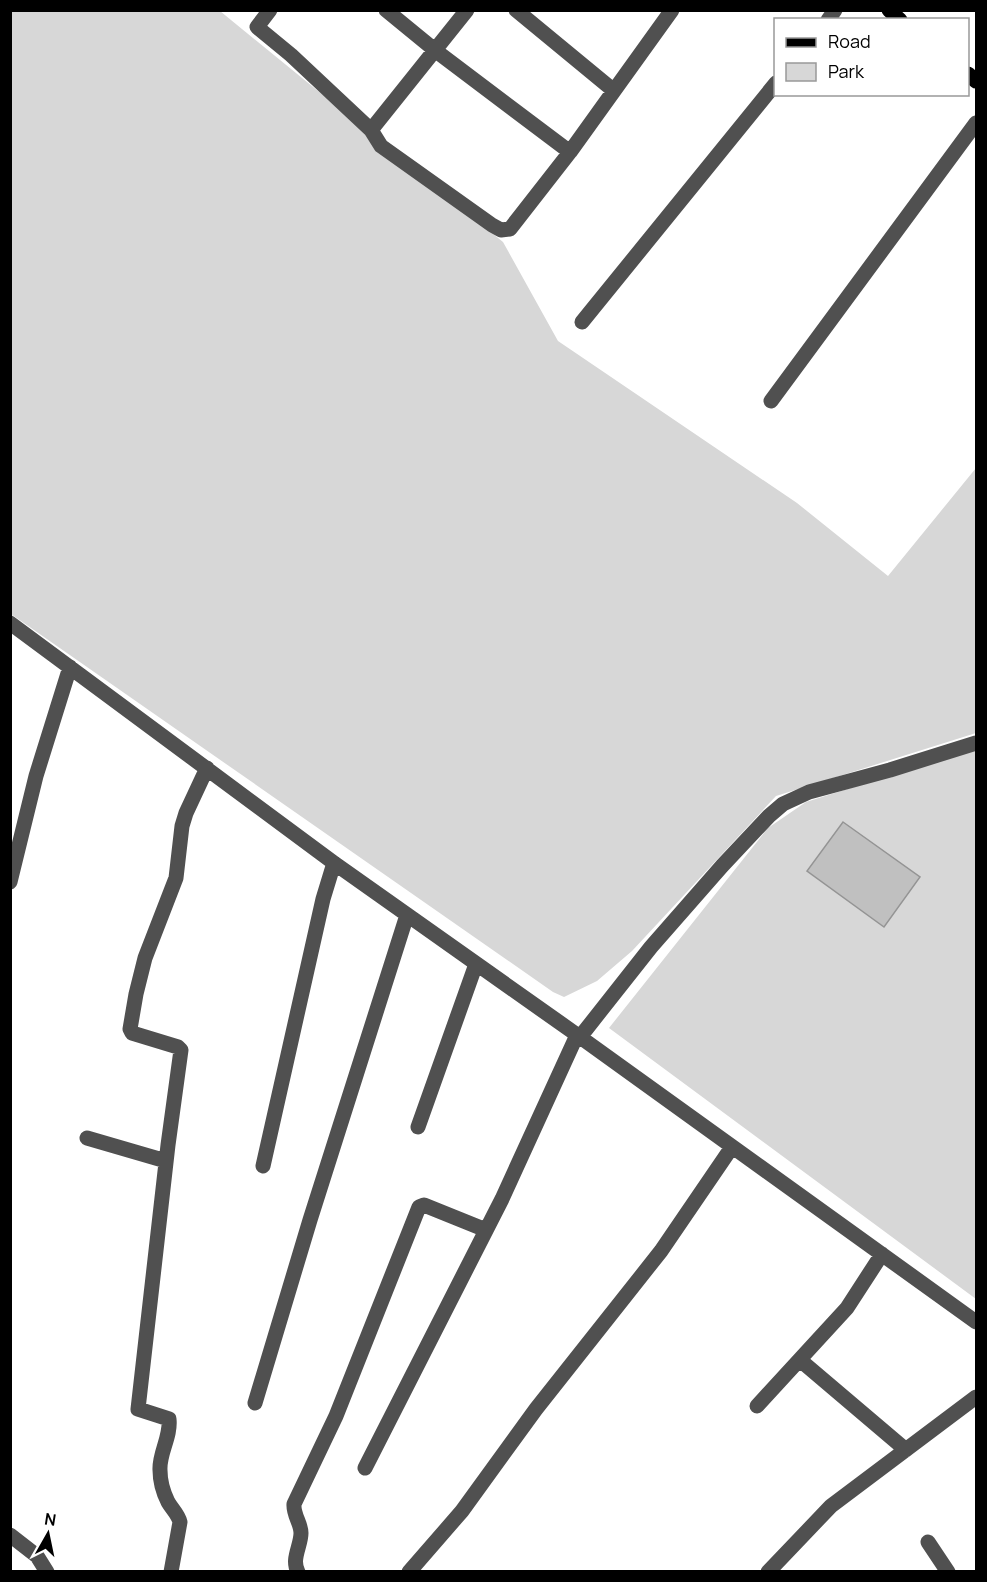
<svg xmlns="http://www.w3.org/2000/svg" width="987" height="1582" font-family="Manrope,sans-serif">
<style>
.green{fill:#d7d7d7}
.building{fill:#c0c0c0;stroke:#949494;stroke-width:1.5}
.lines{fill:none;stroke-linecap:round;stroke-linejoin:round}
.minor{stroke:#505050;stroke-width:15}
.major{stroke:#000;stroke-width:15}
</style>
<rect width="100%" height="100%" fill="#fff"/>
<path class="green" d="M11,11H220L503,242L558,341L797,503L888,576L976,468V733L776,796L632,951L597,981L564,997L553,992L11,614Z
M976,749V1299L609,1028L768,828L806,802Z"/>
<path class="building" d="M843,822L920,877L884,927L807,871Z"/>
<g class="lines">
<path class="minor" d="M270,10L257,27L291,55L371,130L381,146L492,225L501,230L510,229L570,152L672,10
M386,10L436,51L570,152
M516,10L613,90
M828,20L835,10
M371,130L467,10
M582,322L776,83
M771,401L976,123
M10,623L334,863L580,1037L976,1322
M10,882L36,776L70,667
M580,1037L651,947L722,866L769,816L783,804L809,792L890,770L976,743
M418,1127L476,964
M87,1138L166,1161
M263,1166L323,899L334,863
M800,1360L906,1450
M255,1403L310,1220L407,915
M757,1406L847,1308L882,1254
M365,1468L502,1199L577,1035
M10,1535L37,1556L47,1572
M928,1542L948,1572
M171,1572L180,1522C178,1514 172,1509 168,1502C163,1492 160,1481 160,1470C159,1453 171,1437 169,1419L138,1409L168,1145L181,1050L178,1047L132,1033L130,1029L136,994L145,958L176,878L182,826L186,813L207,768
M298,1572C291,1559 301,1546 301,1533C301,1523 293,1515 294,1504L336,1416L419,1207L424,1205L486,1230
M409,1572L462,1511L536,1409L661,1251L732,1147
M768,1572L831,1506L976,1397"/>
<path class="major" d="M889,10L900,20
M968,74L976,81"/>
</g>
<rect width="987" height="1582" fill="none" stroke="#000000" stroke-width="24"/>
<rect x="774" y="18" width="195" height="78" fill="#ffffff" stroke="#999999" stroke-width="1.5"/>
<rect x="786" y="38" width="30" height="9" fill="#000000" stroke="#999999" stroke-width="1.5"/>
<text x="828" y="48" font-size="18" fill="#000000">Road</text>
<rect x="786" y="63" width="30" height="18" fill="#d7d7d7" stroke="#999999" stroke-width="1.5"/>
<text x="828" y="78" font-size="18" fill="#000000">Park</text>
<g transform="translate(48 1534) rotate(9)" stroke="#ffffff" stroke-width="4.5" paint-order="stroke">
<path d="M0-4.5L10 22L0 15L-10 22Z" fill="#000000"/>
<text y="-9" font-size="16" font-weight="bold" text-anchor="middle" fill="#000000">N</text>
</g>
</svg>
